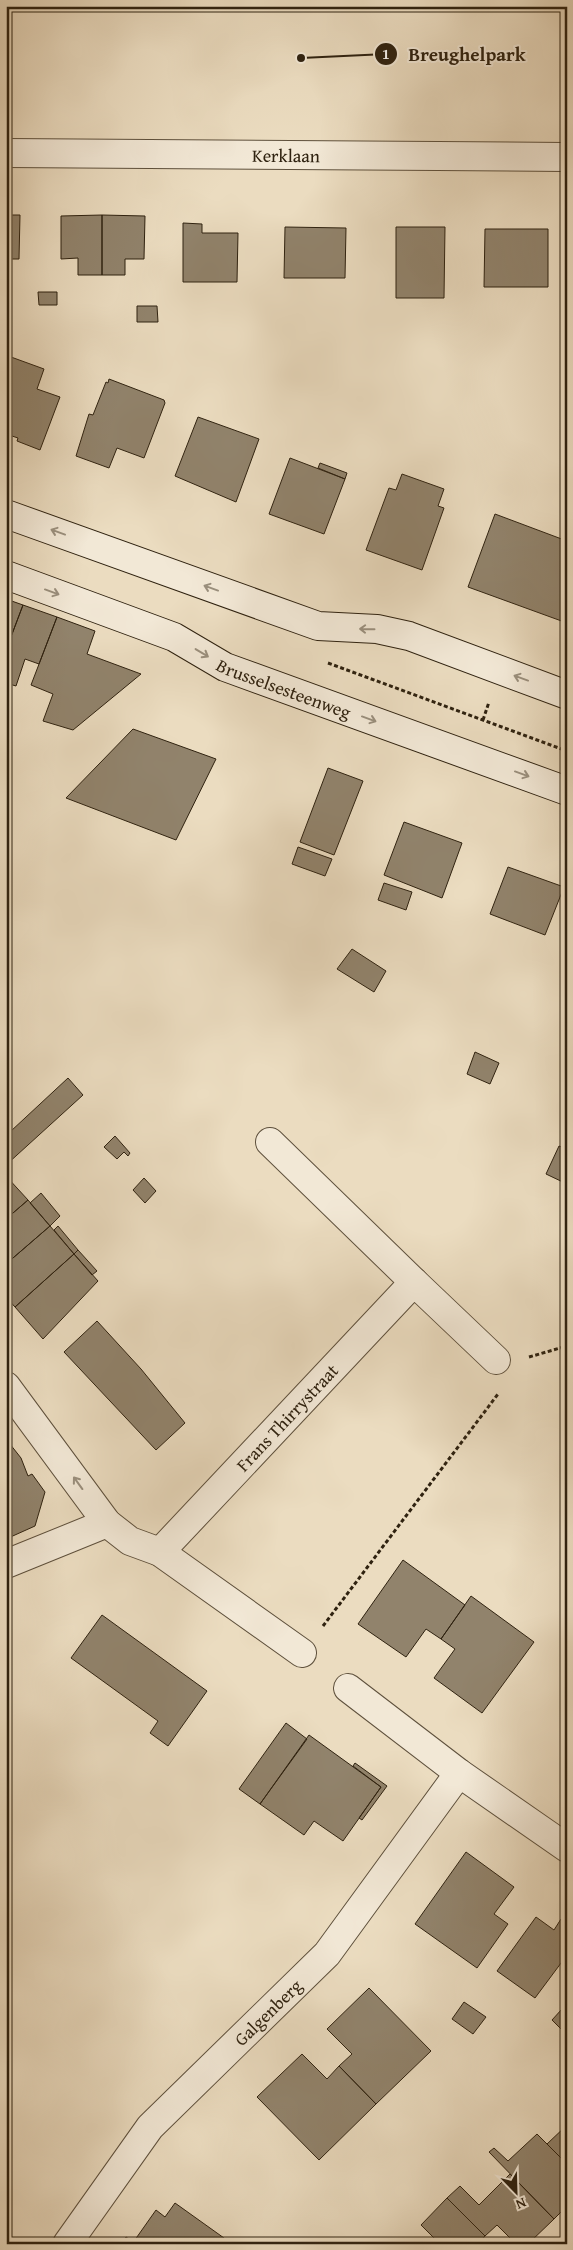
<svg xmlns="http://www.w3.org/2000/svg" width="573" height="2250" font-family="'Gentium Book Plus',serif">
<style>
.building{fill:#91836c;stroke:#2f2210}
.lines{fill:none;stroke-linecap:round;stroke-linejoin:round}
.street-casing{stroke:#5e503c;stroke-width:30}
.secondary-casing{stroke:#2f2210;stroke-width:30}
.path{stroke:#2f2210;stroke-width:3;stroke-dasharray:4 2.5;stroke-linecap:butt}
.street{stroke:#f2e8d6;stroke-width:28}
.secondary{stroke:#f2e8d6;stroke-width:28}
.oneway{stroke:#9a8f7d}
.labels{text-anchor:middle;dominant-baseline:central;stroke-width:4;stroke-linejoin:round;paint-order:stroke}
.street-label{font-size:18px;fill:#2f2210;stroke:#f2e8d6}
.leader{fill:none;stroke:#2f2210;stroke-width:2}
.callout-dot{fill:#2f2210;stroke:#f2e8d6;stroke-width:2}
.mark-label{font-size:15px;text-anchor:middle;font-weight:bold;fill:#fff}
.callout-label{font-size:19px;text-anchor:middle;font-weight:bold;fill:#2f2210;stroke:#f2e8d6;stroke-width:4;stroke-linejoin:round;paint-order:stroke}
</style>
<rect width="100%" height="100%" fill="#ebdcc0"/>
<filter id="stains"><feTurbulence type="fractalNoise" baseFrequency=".004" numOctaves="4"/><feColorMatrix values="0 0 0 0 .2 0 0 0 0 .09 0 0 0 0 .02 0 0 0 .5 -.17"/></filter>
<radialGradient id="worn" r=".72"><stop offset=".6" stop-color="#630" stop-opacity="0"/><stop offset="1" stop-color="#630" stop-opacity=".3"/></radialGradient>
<path class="building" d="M6,215H20L19,259H6Z
M102,215V275H78V258L61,259V216Z
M102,215L145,216L144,259H125V275H102Z
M183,223L202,224V233H238L237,282H183Z
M285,227L346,228L345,278H284Z
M396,227H445L444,298H396Z
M485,229H548V287H484Z
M38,292H57V305H39Z
M137,306H157L158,322H137Z
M11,357L44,369L37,389L60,397L40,450L17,441L18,438L6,434V370Z
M109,379L164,400L165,403L144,458L117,448L109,468L76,456L89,414L93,415L106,382L108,383Z
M198,417L259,439L236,502L175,476Z
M290,458L345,479L324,534L269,514Z
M320,463L347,473L345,479L318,468Z
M402,474L444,489L438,506L444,508L422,570L366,550L389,488L396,490Z
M495,514L567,541V623L468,587Z
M6,599L23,605L6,650Z
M23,605L57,617L39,664L25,659L16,686L6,683V650Z
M57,617L95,631L87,654L141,674L73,730L43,721L53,694L31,685Z
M133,729L216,759L176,840L66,798Z
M328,768L363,781L334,855L300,842Z
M404,822L462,843L442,898L384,875Z
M298,847L332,859L325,876L292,864Z
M508,867L564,887L545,935L490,914Z
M384,883L412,892L406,910L378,900Z
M352,949L386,971L374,992L337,969Z
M475,1052L499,1063L490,1084L467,1074Z
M68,1078L83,1095L6,1165V1127L11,1131Z
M115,1136L130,1153L128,1156L124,1152L117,1159L104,1147Z
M559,1146L567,1149V1184L546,1174Z
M6,1176L28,1200L6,1219Z
M144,1178L156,1191L145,1203L133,1190Z
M41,1193L60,1216L50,1226L30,1203Z
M28,1200L50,1226L6,1264V1219Z
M50,1226L74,1254L15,1307L6,1297V1264Z
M58,1226L78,1250L74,1254L54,1230Z
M78,1250L97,1271L92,1275L74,1254Z
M74,1254L98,1281L43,1339L15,1307Z
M97,1321L141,1369L185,1423L156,1450L64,1352Z
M6,1439L21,1458L28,1476L32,1474L45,1492L35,1526L6,1539Z
M403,1560L465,1605L441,1639L426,1629L406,1657L358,1624Z
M471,1596L534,1642L482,1713L434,1678L455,1649L441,1639Z
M102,1615L207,1691L168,1746L150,1733L158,1721L71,1658Z
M286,1723L307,1739L260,1804L239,1789Z
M309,1735L381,1787L343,1841L314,1821L304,1835L260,1804Z
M355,1763L387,1786L362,1820L359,1818L381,1787L353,1766Z
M466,1852L514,1887L494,1914L508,1924L477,1968L415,1924Z
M536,1917L554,1930L561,1919L567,1924V1955L535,1998L497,1971Z
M369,1988L431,2051L376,2104L339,2066L352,2054L327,2029Z
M464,2002L486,2017L473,2034L452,2019Z
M562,2009L567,2013V2035L552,2020Z
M302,2054L327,2079L339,2066L376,2104L319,2160L257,2097Z
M567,2125V2164L547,2144Z
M537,2134L567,2164V2206L554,2219L489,2152L494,2148L508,2161Z
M510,2174L554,2219L528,2244H516L497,2225L485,2236L447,2198L460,2186L479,2205Z
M447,2198L485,2236L478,2244H428L434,2238L421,2225Z
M175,2203L224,2238L220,2244H132L156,2210L165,2217Z
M126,2237L133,2242L132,2244H121Z"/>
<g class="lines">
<defs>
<g id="street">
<path id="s1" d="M6,153L567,157"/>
<path d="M270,1142L414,1282"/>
<path d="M6,1386L107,1523L130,1541L160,1552L302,1653"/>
<path id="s2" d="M160,1552L414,1282L496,1360"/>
<path d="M6,1564L107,1523"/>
<path d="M348,1688L459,1773L567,1848"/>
<path id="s3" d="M67,2244L150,2127L327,1954L459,1773"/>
</g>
<g id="secondary">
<path d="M6,514L318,626L377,629L409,636L567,695"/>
<path id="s4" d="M6,575L174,637L225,667L567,791"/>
</g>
</defs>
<use href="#street" class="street-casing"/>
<use href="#secondary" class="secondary-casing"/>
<path class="path" d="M328,663L567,751
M483,720L489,702
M529,1357L567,1346
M323,1626L498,1394"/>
<use href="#street" class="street"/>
<use href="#secondary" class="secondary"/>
</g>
<defs><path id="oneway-shaft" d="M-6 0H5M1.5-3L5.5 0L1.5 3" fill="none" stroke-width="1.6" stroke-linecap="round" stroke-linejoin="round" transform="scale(1.25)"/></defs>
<g class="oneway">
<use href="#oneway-shaft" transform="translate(58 532) rotate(-160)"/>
<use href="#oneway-shaft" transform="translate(211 588) rotate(-160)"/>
<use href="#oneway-shaft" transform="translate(52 592) rotate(20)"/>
<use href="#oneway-shaft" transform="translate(367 629) rotate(-179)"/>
<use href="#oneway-shaft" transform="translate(202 653) rotate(31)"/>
<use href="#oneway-shaft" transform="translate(521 678) rotate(-160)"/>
<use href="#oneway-shaft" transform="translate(369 719) rotate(20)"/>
<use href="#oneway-shaft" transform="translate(522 774) rotate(20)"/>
<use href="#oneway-shaft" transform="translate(78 1483) rotate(-126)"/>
</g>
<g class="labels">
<g class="street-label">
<text stroke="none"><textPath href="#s1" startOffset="280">Kerklaan</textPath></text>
<text stroke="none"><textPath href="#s4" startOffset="301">Brusselsesteenweg</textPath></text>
<text stroke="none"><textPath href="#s2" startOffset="185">Frans Thirrystraat</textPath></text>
<text stroke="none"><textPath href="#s3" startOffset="308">Galgenberg</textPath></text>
</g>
</g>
<path class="leader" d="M301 58L386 54"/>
<g class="callout-dot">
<circle cx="301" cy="58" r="5"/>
<circle cx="386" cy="54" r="12"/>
</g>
<g class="mark-label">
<text x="386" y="59">1</text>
</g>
<g class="callout-label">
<text x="467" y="61">Breughelpark</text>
</g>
<rect width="573" height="2250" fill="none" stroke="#ebdcc0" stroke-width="25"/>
<rect x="8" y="8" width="558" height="2235" fill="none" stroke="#2f2210" stroke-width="2.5"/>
<rect x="12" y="12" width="548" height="2225" fill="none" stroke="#2f2210"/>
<g transform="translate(516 2192) rotate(157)" stroke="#f2e8d6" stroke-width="4" paint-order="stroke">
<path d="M0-4L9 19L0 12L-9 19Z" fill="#2f2210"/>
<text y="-8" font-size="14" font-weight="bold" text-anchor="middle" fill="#2f2210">N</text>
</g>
<rect width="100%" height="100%" filter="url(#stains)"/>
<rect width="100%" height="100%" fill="url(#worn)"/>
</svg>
